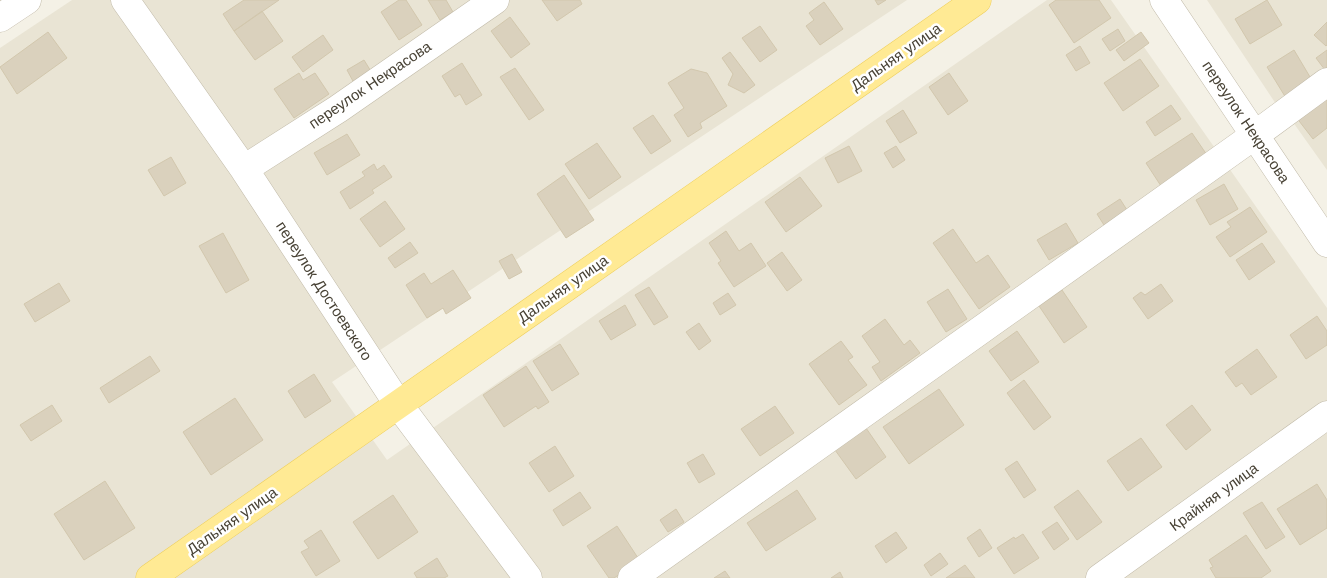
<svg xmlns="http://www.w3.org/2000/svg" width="1327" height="578" font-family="'Work Sans',sans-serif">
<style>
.residential{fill:#e9e4d4}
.building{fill:#dad1bd;stroke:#d2c7ad}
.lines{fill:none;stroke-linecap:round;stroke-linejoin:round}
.minor-casing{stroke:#c1baa8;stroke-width:29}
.major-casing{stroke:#eece5b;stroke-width:29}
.minor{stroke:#fff;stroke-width:28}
.major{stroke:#ffea94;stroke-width:28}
.labels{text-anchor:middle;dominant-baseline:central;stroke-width:5;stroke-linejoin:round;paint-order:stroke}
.street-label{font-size:15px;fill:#484235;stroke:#fff}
</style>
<rect width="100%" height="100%" fill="#f4f1e6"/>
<path class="residential" d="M72,0H907L332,382L387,460L1047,0H1111L1327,308V578H0V48Z
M1207,0H1327V64L1276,104Z
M1327,90V170L1290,118Z"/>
<path class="building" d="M244,0H279L234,31L223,14Z
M399,0H406L422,25L399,40L381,12Z
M428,0H446L453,12L440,20Z
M542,0H580L582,4L557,21Z
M875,0H886L878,5Z
M1056,0H1099L1111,18L1074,43L1049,5Z
M1267,0L1282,25L1250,44L1235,19Z
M824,2L843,29L820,45L806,26L814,20L809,13Z
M262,11L283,41L255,60L234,31Z
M510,17L530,44L511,58L491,31Z
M1327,22V45L1326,46L1314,35Z
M760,26L777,50L760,62L742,38Z
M1118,29L1125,41L1110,51L1102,39Z
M48,32L67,58L17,94L0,67Z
M1141,32L1149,43L1124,61L1116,50Z
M323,35L333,50L303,72L292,57Z
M1080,46L1090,63L1076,71L1066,55Z
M1294,50L1313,82L1286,98L1267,67Z
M1327,50V69L1325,70L1316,58Z
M730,52L755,85L744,93L728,85L733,74L722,58Z
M1140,59L1159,86L1123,111L1104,83Z
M364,60L372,73L354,83L347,70Z
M462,63L482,95L466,105L460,94L455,97L442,76Z
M515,68L544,110L529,120L500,77Z
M691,69L707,73L727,106L700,123L702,128L688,137L674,115L684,108L668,83Z
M299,73L303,80L315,73L329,94L294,118L274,89Z
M949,73L968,101L948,115L929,87Z
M1327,94V128L1313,139L1296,117Z
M1171,105L1181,119L1155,136L1146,122Z
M903,110L917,133L900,143L886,121Z
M653,115L671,141L651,154L633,128Z
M1192,133L1207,155L1161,186L1146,163Z
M347,134L360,155L327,175L314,153Z
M597,143L621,177L589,199L565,164Z
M849,146L862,171L838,183L825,158Z
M896,146L905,160L893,168L884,153Z
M171,157L186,183L164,196L148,170Z
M374,164L377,170L384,165L392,177L372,190L374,193L350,209L340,192L365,176L362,172Z
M564,175L594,220L566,238L537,194Z
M800,177L822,206L786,232L765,202Z
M1224,184L1238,209L1210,225L1196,200Z
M1120,199L1127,210L1104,225L1097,214Z
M385,201L405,229L380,247L360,219Z
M1250,207L1267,232L1230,257L1216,237L1231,227L1227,222Z
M1066,223L1078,243L1049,260L1037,240Z
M953,229L976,263L988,255L1010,287L979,309L933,243Z
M726,231L739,251L751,243L766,266L734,287L718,263L721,261L709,243Z
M223,233L249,280L226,293L199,246Z
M410,242L418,253L395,268L388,258Z
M1262,243L1275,262L1249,280L1236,260Z
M782,252L802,280L787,291L767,263Z
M512,254L522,272L509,279L499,261Z
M453,270L471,298L446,314L443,308L427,318L406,285L424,273L431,284Z
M59,283L70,301L35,322L24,304Z
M1161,284L1173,301L1148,319L1133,298L1141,292L1145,295Z
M649,287L668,317L654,325L635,295Z
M948,289L967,319L946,332L927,302Z
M1062,290L1087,327L1064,343L1039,306Z
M728,293L736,305L720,315L713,303Z
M625,305L636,325L611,340L599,321Z
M1317,316L1327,331V345L1306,359L1290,335Z
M885,319L904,345L910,340L920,353L881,381L872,367L880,362L862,336Z
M699,323L711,341L699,350L686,332Z
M1017,331L1039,362L1011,381L989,351Z
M841,341L853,357L848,360L867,385L839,405L809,364Z
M560,344L579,374L552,391L533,361Z
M1257,349L1277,377L1251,395L1242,383L1236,387L1225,372Z
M150,356L160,371L109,403L100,388Z
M526,366L549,402L538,409L536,406L504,427L483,395Z
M314,374L331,401L305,418L288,391Z
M1024,380L1051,417L1034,430L1007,393Z
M939,389L964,425L909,464L883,427Z
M235,398L263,440L211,475L183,432Z
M52,405L62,421L31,441L20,425Z
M1192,405L1211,430L1186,450L1166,425Z
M775,406L794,433L760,456L741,429Z
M866,428L886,457L856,479L835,450Z
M1141,438L1162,467L1128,491L1107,461Z
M555,446L574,476L549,492L529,463Z
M703,454L715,474L699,483L687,463Z
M1017,461L1036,490L1024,498L1005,469Z
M105,481L135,528L84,560L54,514Z
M1317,484L1327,500V528L1300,545L1277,509Z
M797,490L816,519L766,551L747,523Z
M1078,490L1102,522L1077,540L1054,507Z
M580,492L591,508L563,526L553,510Z
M393,495L418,532L378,559L353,522Z
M1262,502L1285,537L1266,549L1243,513Z
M676,509L684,522L668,532L660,520Z
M1057,522L1069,539L1054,550L1042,532Z
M617,526L640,561L614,578H609L587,546Z
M980,529L992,548L979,557L967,538Z
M321,530L340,561L316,576L301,552L309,548L304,541Z
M896,532L907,548L886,563L875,546Z
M1023,534L1039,558L1014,574L997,548L1014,537L1015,539Z
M1246,535L1271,571L1261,578H1216L1210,568L1213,567L1209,560Z
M940,553L948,564L931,576L924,565Z
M437,558L448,576L444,578H417L414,573Z
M965,565L975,578H946Z
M725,571L730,578H714Z
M840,572L843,578H831Z"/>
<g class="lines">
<defs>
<path id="minor" d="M125,0L244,169L398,404L528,578
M1164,0L1327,243
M0,18L27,0
M244,169L338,109L495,0
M632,578L1255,135L1327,82
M1100,578L1327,415"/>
<path id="major" d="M150,578L977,0"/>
</defs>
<use href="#minor" class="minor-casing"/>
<use href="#major" class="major-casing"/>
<use href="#minor" class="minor"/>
<use href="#major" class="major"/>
</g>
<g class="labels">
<g class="street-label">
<text transform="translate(896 57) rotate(-35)">Дальняя улица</text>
<text transform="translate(370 85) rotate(-34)">переулок Некрасова</text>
<text transform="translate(1246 122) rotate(56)">переулок Некрасова</text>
<text transform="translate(563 289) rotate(-35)">Дальняя улица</text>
<text transform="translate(324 291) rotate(57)">переулок Достоевского</text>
<text transform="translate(1214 497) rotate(-36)">Крайняя улица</text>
<text transform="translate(232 521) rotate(-35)">Дальняя улица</text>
</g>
</g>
</svg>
